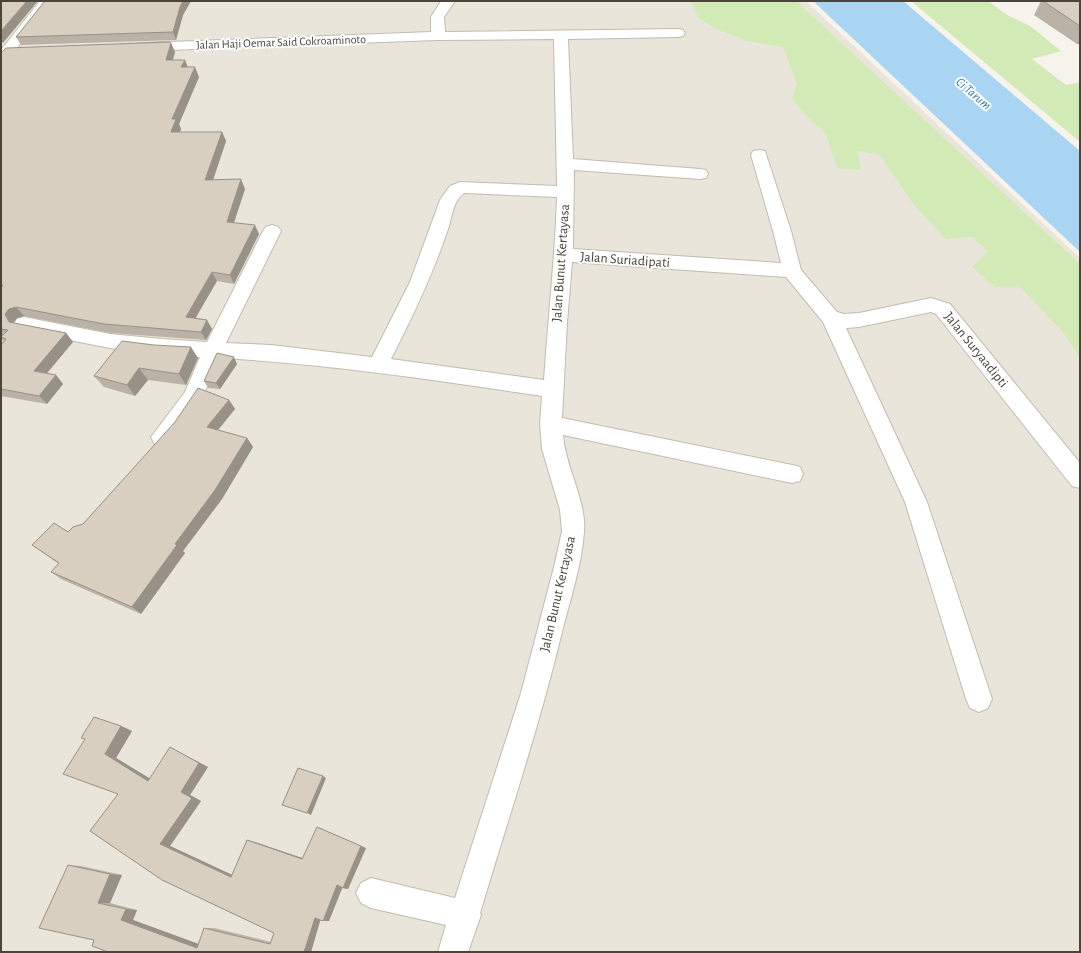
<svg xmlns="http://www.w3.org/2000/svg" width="1081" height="953" font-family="'Alegreya Sans',sans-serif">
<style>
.residential{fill:#eae5da}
.green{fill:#d2eab5}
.water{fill:#a9d4f2}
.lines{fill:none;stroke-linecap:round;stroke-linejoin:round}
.street-casing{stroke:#c2bbae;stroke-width:2}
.street{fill:#fff;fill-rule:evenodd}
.wall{fill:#bab2a6}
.shaded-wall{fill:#979187}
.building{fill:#d8cfc1;stroke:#979187}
.labels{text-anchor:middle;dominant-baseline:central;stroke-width:4;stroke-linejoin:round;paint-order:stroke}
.far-street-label{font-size:12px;fill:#4b4439;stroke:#fff}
.far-water-label{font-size:13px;font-style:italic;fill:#2e7ab2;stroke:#fff}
.street-label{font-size:14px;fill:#4b4439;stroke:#fff}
</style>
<rect width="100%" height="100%" fill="#f6f3ec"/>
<path class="residential" d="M1,1H806L1080,258V952H1Z"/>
<path class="green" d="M691,1H796L1080,264V358L1063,332L1020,287H995L972,267L988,251L972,237L946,239L914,205L879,154L857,151L861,170L837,168L826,134L805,114L792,99L797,84L783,47L747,41L717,29L698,18Z
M911,1H988L1007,15L1030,26L1061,51L1032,59L1066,85L1080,82V142Z"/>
<path class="water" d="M813,1H903L1080,151V252Z"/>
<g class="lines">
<defs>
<path id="street" d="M40,1H54L6,62L1,63V50Z
M441,1H455L444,17L445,32L678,29L683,30L685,33L683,36L678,37L568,39L573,159L700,169L706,170L708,174L706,178L700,179L574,170L573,249L781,263L773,231L751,155L753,151L759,150L765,151L791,231L801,270L837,312L844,314L859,313L931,298L950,304L1080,463V488L1072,486L936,314L931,312L859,327L846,328L927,502L992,699L988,708L979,712L970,708L966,699L905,502L823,322L786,277L572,262L567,323L562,418L792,465L800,467L803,474L800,481L792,483L563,435C565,466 587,502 584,532C582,564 570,600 562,632C539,727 508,820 480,913L481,915L468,952H438L446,925L371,908L361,903L356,893L361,883L371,878L455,898L521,693L554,567L562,531L560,510L542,449L540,424L542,396C435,380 328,364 220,358L200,402L181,430L170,443L162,446L154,443L151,437L185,392L200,357L162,355L110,348L24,331L17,329L14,324L17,319L24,317L110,334L162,339L207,342L263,231L266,227L272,225L278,227L281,231L226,343L271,345L372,357L410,282L440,200L450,186L460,182L557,186L554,39L438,40L142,51L137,50L135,47L137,44L142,43L431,32V17ZM464,193L557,197C555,258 548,319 544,380L391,359C413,316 434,272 449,226C452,215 454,200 464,193Z"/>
</defs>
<use href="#street" class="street-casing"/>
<use href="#street" class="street"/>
</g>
<path class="wall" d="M45,1H191L183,15L176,40L21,45L16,37Z
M1041,1H1080V44H1077L1034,15Z
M171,43L175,52L173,60L187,67L199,77L179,124L181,129L180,132H222L226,141L213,180L245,189L234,223L259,234L234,284L217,281L195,318L207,320L212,329L206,340L110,333L24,316L17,318L13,323L66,333L73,342L47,373L56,375L63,384L47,404L1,396V345L4,341L1,338V53Z
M198,358L186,385L148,380L135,396L104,387L94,376Z
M237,364L220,389L208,388L204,381Z
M229,400L235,409L218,430L247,438L253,447L222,499L183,551L185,553L141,614L61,579L51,572L59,564L32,545L68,532L83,524Z
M121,726L132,731L116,758L150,779L179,752L208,767L190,795L201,801L170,846L232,875L247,840L302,858L366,848L348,889L342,888L329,921L320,920L311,952L94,940L68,865L81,866L122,875L110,903L137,910L133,920L198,944L204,928H214L271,942L274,933L162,880L118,794L85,739Z"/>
<path class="shaded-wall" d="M27,1H38L3,43L1,40V31Z
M183,1H191L183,15L176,40L173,32L180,7Z
M1080,39V43L1077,44Z
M171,43L175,52L170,70L166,60Z
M185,60L189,70L181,67Z
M195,67L199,77L179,124L181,129L176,142L171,132L172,119Z
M222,132L226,141L210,189L205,180Z
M241,179L245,189L231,231L227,222Z
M255,225L259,234L234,284L230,275Z
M212,272L217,281L191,326L186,317Z
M16,307L24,316L17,318L13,323L9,322L5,314L9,309Z
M207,320L212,329L206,340L201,332Z
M66,333L73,342L42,379L34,371Z
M191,347L198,358L186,385L179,374Z
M234,357L237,364L220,389L216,383Z
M139,368L148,380L135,396L127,385Z
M56,375L63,384L47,404L39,396Z
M229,400L235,409L213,436L207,427Z
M247,438L253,447L222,499L183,551L185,553L141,614L132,607Z
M121,726L132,731L116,758L159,784L148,781L105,754Z
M170,747L179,752L208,767L190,795L201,801L170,846L239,878L231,877L160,844L181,792Z
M323,776L326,778L311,815L307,813Z
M317,827L366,848L348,889L343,888Z
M247,840L255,842L308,860L302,859Z
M110,874L122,875L110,903H98Z
M337,885L343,886L329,921H323Z
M126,909L137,910L133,920L207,947L197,948L121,920Z
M315,918H321L311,952H304Z"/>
<path class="building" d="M1,1H27L1,31Z
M45,1H183L180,7L173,32L16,37Z
M1043,1H1080V26Z
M169,42L171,43L166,60H185L181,67H195L172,119H176L171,132H222L205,180L241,179L227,222L255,225L230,275L212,272L186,317L207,320L201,332L104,324L16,307L9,309L5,314L9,322L66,333L34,371L56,375L39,396L1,389V345L6,339L1,337L8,330L1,329V288L3,285H1V53L6,48Z
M122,341L154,345L191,347L179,374L139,368L127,385L94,376Z
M217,353L234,357L216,383L204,381Z
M198,388L229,400L207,427L247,438L215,490L175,544L177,545L132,607L51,572L59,563L32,545L54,523L68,532L73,527L83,524L175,422Z
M94,717L121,726L105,754L148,781L170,747L199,763L181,792L192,798L160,844L231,877L247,840L302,859L317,827L361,846L343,888L337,885L323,921L315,918L304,952H108L92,946L94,940L39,928L68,865L110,874L98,903L126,909L121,920L197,948L204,928L270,944L274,933L162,880L90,831L118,794L63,774L85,739L81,738Z
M298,768L323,776L307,813L282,805Z"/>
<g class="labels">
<g class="far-street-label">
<text transform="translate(281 42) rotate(-2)">Jalan Haji Oemar Said Cokroaminoto</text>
</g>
<g class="far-water-label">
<text transform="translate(973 94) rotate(41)">Ci Tarum</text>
</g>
<g class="street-label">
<text transform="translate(625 260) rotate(4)">Jalan Suriadipati</text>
<text transform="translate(561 263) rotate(-86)">Jalan Bunut Kertayasa</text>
<text transform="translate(976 350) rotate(51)">Jalan Suryaadipti</text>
<text transform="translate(558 594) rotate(-77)">Jalan Bunut Kertayasa</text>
</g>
</g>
<rect width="1081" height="953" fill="none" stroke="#4b4439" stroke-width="4"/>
</svg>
